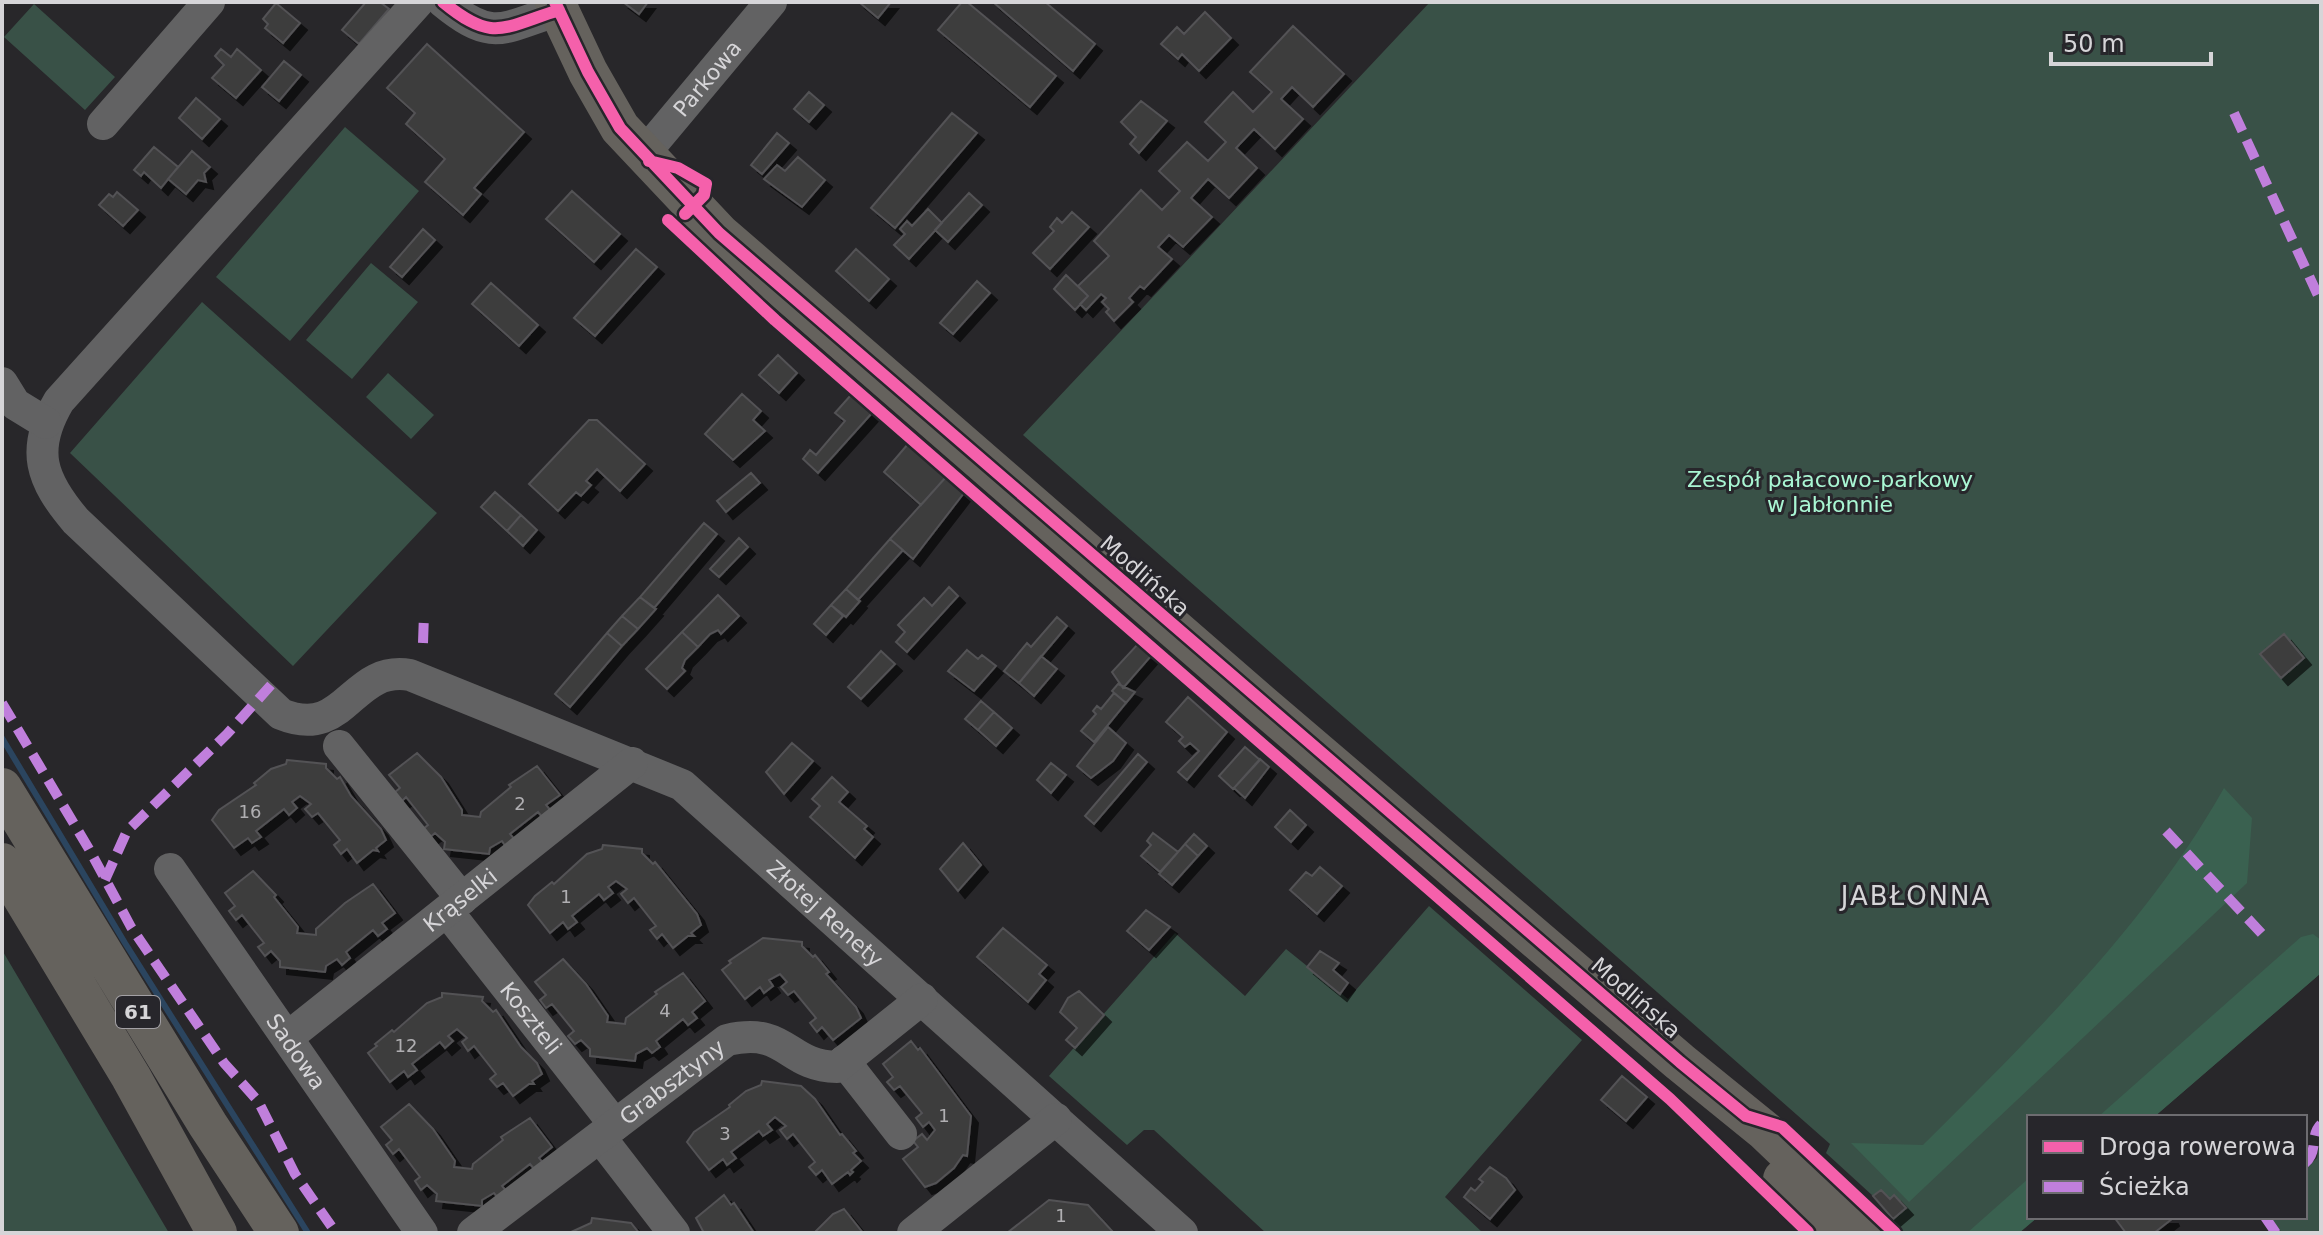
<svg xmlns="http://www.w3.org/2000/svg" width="2323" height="1235" font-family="'DejaVu Sans',sans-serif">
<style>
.green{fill:#395147}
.forest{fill:#3a6150}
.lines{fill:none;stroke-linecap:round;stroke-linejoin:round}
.stream{stroke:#2b455f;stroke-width:6}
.building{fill:#3d3c3e;stroke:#535255;stroke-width:2;filter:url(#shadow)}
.minor{stroke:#626263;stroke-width:32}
.major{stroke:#65625d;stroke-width:40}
.quiet{stroke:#c07fdc;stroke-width:10;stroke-dasharray:20 10;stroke-linecap:butt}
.cycleway-casing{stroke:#27262b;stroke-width:17}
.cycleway{stroke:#f560ab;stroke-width:12}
.labels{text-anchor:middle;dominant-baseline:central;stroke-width:6;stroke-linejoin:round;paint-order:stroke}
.number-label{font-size:18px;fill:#b0afb2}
.shield{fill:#27262b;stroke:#a2a0a4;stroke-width:2}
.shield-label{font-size:20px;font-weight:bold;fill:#d6d5d8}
.street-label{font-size:22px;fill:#d6d5d8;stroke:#27262b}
.park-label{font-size:22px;fill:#a9f6d3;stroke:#27262b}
.quarter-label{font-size:26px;letter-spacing:2px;fill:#d6d5d8;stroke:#27262b}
</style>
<defs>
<filter id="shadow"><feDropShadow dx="7" dy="7" stdDeviation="0" flood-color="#0009"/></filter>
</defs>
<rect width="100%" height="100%" fill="#28272a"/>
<path class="green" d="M1430,2H2321V973L2154,1117H2029V1217H2038L2019,1233H1905L1873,1196L1826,1153L1830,1144L1023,435Z
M34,4L115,77L85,110L4,37Z
M345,127L419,191L290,341L216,277Z
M371,263L418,302L352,379L306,340Z
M202,302L437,513L293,666L70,453Z
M388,373L434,415L411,439L366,397Z
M1429,906L1582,1040L1445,1197L1483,1233H1266L1154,1130H1144L1127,1145L1049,1076L1175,933L1245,996L1286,949L1348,999Z
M2,950L169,1233H2Z
M2321,1131V1233H2282L2270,1217H2305V1169L2317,1158Z"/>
<path class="forest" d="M2224,788L2252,818L2247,883L1909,1202L1851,1143L1923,1145C2033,1035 2147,925 2224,788Z
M2313,934L2321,940V973L2154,1117H2098L2301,937Z
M2029,1178V1217H2038L2019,1233H1967Z"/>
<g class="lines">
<path class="stream" d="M2,738L125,943L308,1233"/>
</g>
<path class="building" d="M366,2H380L389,9L359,44L342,30Z
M623,2H648L639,14Z
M859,2H891L878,18Z
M962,2H967L1056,76L1030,107L938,30Z
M993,2H1045L1095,44L1073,71Z
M276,3L300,23L283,43L265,28L268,24L263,19Z
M1205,12L1231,38L1199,71L1182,54L1178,59L1161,44L1177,27L1184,34Z
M1293,26L1344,74L1313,107L1292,87L1281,99L1303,119L1275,149L1254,129L1236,148L1257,168L1229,198L1208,179L1191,198L1212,217L1183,247L1169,235L1158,247L1172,259L1144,289L1140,286L1129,298L1133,302L1114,321L1106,312L1109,309L1102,302L1106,298L1101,294L1086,310L1080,304L1088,296L1078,286L1109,256L1094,241L1141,190L1162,210L1180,191L1159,171L1187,142L1208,161L1226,142L1205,122L1233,92L1253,112L1272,92L1250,72Z
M427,44L524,132L474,188L481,194L463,215L425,182L445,159L406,124L415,113L387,88Z
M221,49L231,57L237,49L261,70L236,98L212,78L224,65L215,56Z
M284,61L301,75L279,101L262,87Z
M809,92L824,105L809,122L794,109Z
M196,98L220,119L202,139L179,118Z
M1141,101L1167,121L1139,153L1130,144L1136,137L1121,122Z
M952,113L977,133L895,228L871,208Z
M777,133L789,143L762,174L751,165Z
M154,147L178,167L161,188L144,172L141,176L134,170Z
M192,151L210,167L204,173L206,182L198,180L186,194L168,179Z
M798,157L825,180L802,207L764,179L777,165L785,171Z
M572,191L620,234L594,262L546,219Z
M117,192L138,210L123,226L99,205L109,194L113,197Z
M969,193L982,205L948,242L935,230Z
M928,209L942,223L909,259L894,245L905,234L900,229L907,221L912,226Z
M1072,212L1089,227L1050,269L1033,253L1054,231L1050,227L1057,218L1062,223Z
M423,229L435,240L402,277L390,267Z
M636,249L657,267L595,336L574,318Z
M856,249L889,279L869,301L836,271Z
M1066,275L1088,296L1075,310L1054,289Z
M977,281L990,293L953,334L940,323Z
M491,283L538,325L519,346L472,304Z
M778,355L797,373L779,393L759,375Z
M742,394L761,411L753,420L765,431L733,460L705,434Z
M851,395L872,413L818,473L803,459L810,450L816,455L845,421L835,413Z
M589,420H597L645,464L620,491L597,469L586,481L591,485L581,496L576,492L558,511L529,484Z
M908,444L946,477L921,505L884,472Z
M751,473L760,483L726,512L717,501Z
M946,477L964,493L913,559L890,539Z
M495,492L521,515L507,531L481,507Z
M521,515L537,530L523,546L507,531Z
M704,523L717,534L654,608L640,597Z
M739,538L748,547L719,577L710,569Z
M890,539L903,550L858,600L846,589Z
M949,587L958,596L907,652L896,642L905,632L898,625L924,598L932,606Z
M846,589L860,601L846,617L831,605Z
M718,595L739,616L721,634L718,630L710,634L698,647L682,632Z
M640,597L656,609L638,629L622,616Z
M831,605L843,616L826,635L814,624Z
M622,616L638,629L622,646L607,633Z
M1057,617L1067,626L1019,683L1004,671L1027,643L1031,647Z
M682,632L698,647L685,660L682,668L685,671L667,689L646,669Z
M607,633L622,646L570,707L555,694Z
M2284,634L2304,658L2281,678L2260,654Z
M1137,645L1151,656L1123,688L1112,672Z
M967,650L978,659L982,655L996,666L974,691L948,671Z
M881,651L895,664L861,699L848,687Z
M1041,656L1057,669L1034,696L1019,683Z
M1118,684L1135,692L1126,703L1112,691Z
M1114,693L1126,703L1094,742L1081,731L1096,714L1093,711L1097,706L1101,709Z
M1188,697L1227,732L1187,780L1178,772L1199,751L1190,743L1185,747L1179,741L1183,737L1166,722Z
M981,701L994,712L978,730L965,719Z
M994,712L1012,728L996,746L978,730Z
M1108,727L1126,743L1113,761L1091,778L1077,766Z
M792,743L813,761L784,794L766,772Z
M1245,747L1260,760L1233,789L1219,776Z
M417,753L441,777L462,810V815L480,817L481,812L511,787L509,785L537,766L560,795L546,805L551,811L543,818L538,812L510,834L515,840L506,847L502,841L490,848L489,854L444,849L445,842L435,833L429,838L423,829L428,825L406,797L401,802L394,793L400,788L389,775Z
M1138,754L1147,762L1094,824L1085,816Z
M1260,759L1269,767L1245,798L1234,788Z
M287,760L326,764V768L337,779L340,777L351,796L381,829L386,840L376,848L378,851L373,850L357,863L347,849L341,854L334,845L340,840L318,813L312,817L305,809L311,804L300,796L292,802L297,808L289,815L284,809L256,831L261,837L252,843L248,838L234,848L212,820L219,810L256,785L254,783L271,769L286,764Z
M1051,763L1066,775L1051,793L1037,780Z
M832,777L848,792L839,802L867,826L864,829L873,837L855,858L810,817L820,806L812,799Z
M1290,810L1306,825L1291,842L1275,827Z
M1153,833L1178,852L1160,872L1141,856L1151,845L1147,841Z
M1194,834L1207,846L1198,856L1185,844Z
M963,843L981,865L958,891L940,869Z
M1185,844L1198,856L1172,885L1159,874Z
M603,845L642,849V853L653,864L655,862L697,914L701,925L691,933L694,936H688L673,948L662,934L657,939L650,930L656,926L634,898L628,903L621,894L627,889L616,881L608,887L613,893L604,900L599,894L572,916L577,922L568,929L563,922L550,933L528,905L535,896L552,882L554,884L587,854L602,849Z
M1320,867L1342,886L1317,914L1290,890L1306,872L1312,876Z
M253,871L276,895L274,897L298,927L297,933L316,935V929L345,903L373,884L395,913L382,923L387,929L378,936L373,930L346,952L350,958L342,965L337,959L326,966L325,972L280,967V961L271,951L265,956L258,947L264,943L242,915L236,920L229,911L235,906L225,893Z
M1146,910L1170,927L1149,950L1127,931Z
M1003,928L1047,965L1039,974L1046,980L1028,1002L977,957Z
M763,938L802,942V946L813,957L815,955L829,972L826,974L856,1007L861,1018L833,1040L822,1027L817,1032L810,1023L816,1018L794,991L788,995L781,987L787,982L780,974L769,980L773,986L764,993L760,987L745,999L722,970L731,963L729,961Z
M1320,951L1339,963L1333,970L1348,983L1340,994L1307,967Z
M563,959L586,984L608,1016L607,1022L625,1024L626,1018L657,994L655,992L683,973L705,1001L692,1012L697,1018L688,1025L683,1019L656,1041L660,1047L652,1053L647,1048L636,1054L635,1061L590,1056V1049L581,1040L575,1044L568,1036L574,1031L552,1004L546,1008L540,1000L546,995L535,982Z
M1079,991L1104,1015L1075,1048L1066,1040L1077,1028L1060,1012L1068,998Z
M442,993L483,997L482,1001L493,1012L496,1010L521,1047L537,1063L542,1074L532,1081L534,1084H529L513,1096L503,1083L497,1087L490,1079L496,1074L474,1046L468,1051L462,1042L467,1038L457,1029L448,1036L453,1041L445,1048L440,1042L412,1064L417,1070L408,1077L404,1071L390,1082L368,1053L377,1046L375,1044L392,1030L394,1032L427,1003L442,997Z
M911,1041L918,1050L920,1048L971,1116L967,1156L963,1155L954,1168L936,1183L925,1187L903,1159L918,1147L913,1141L922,1134L927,1140L935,1130L929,1122L923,1127L916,1118L922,1113L900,1086L894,1090L887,1082L893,1077L883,1064Z
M1622,1076L1647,1097L1626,1121L1601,1100Z
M762,1081L801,1086L815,1099L840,1135L842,1134L856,1151L853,1153L861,1161L851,1170L853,1172L850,1175L848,1172L832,1184L822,1170L816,1175L809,1167L815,1162L793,1134L787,1139L780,1130L786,1126L775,1117L767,1124L772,1130L763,1136L759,1131L731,1152L736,1158L727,1165L723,1159L709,1170L687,1142L694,1132L730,1107L729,1105L746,1091L761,1085Z
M409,1104L433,1129L455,1161L454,1167L472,1169L473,1164L503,1140L501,1137L530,1118L552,1147L539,1158L543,1163L535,1170L530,1164L502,1186L507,1192L499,1199L494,1193L482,1200V1206L436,1201L437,1194L427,1185L421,1190L415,1181L420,1177L399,1149L393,1154L386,1145L392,1140L381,1127Z
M1490,1167L1506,1178L1515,1190L1490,1219L1464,1197L1471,1188L1475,1191L1483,1182L1479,1179Z
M1881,1190L1890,1199L1894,1195L1906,1208L1893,1219L1873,1196Z
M724,1195L731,1205L734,1203L754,1233H704L696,1218Z
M1049,1200L1088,1205L1114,1233H1007Z
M844,1209L863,1233H814L833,1214Z
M2114,1217H2171L2172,1219L2154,1233H2126Z
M592,1218L631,1223L639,1233H569L591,1223Z"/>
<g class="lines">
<g class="minor">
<path id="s1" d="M418,2L59,401C30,450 41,480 76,521L281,714C347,741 350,665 410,675L682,785L1182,1233"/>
<path d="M443,2C493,43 502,28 559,10"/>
<path d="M103,124L209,2"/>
<path id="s2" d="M643,155L771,2"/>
<path d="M2,383L15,404L46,423"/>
<path d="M339,746L462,899"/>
<path id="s3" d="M170,869L422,1233"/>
<path id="s4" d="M447,911L615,1125"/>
<path id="s5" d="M288,1037L632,763"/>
<path d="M844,1061L901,1134"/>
<path d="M600,1137L674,1233"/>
<path id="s6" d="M473,1233L727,1040C788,1026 785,1066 837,1067L922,999"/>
<path d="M913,1233L1056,1119"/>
</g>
<path class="major" d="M555,2L588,72L620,128L719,233L1260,703L1680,1062L1765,1131L1872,1233
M2,788L208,1125L279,1233
M2,863L131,1077L217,1233
M1783,1179L1831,1233"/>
<path class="quiet" d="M2234,113L2321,302
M423,643L424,614
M2,703L89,849L131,927L224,1063L258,1101L295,1174L336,1233
M2166,831L2264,936
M105,880L127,831L227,734L271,685
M2305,1163C2319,1152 2309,1136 2321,1124
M2265,1217L2276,1233"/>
<defs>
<path id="cycleway" d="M443,2C493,43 502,28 559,10
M555,2L588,72L620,128L719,233L1680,1062L1746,1116L1782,1127L1895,1233
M649,161L678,168L706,184L704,195L685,214
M668,220L775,320L1670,1099L1808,1232"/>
</defs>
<use href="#cycleway" class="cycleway-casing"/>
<use href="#cycleway" class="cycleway"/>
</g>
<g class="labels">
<g class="number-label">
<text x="520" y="803">2</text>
<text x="250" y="811">16</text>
<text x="566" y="896">1</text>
<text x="665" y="1010">4</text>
<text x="406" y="1045">12</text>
<text x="944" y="1115">1</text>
<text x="725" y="1133">3</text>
<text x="1061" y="1215">1</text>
</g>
<rect class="shield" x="116" y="996" width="44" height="32" rx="6"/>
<g class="shield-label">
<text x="138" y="1012">61</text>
</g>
<g class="street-label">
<text stroke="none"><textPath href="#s2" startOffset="100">Parkowa</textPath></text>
<text transform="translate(1145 576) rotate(41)">Modlińska</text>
<text stroke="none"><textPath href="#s5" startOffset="220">Krąselki</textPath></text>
<text stroke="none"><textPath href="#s1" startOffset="1580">Złotej Renety</textPath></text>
<text transform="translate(1636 998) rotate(41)">Modlińska</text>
<text stroke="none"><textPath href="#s4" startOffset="136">Koszteli</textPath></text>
<text stroke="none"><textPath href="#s3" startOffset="222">Sadowa</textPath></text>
<text stroke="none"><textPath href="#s6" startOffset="250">Grabsztyny</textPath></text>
</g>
<g class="park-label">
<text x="1830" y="479">Zespół pałacowo-parkowy<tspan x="1830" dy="25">w Jabłonnie</tspan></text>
</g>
<g class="quarter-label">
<text x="1916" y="896">JABŁONNA</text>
</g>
</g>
<rect width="2323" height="1235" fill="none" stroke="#d6d5d8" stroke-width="8"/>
<rect x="2027" y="1115" width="280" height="104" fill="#27262b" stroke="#6d6c70" stroke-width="2"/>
<rect x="2043" y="1141" width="40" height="12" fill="#f560ab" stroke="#6d6c70" stroke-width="2"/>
<text x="2099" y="1155" font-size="24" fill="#d6d5d8">Droga rowerowa</text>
<rect x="2043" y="1181" width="40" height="12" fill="#c07fdc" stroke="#6d6c70" stroke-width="2"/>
<text x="2099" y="1195" font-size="24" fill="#d6d5d8">Ścieżka</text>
<path d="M2051 52v12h160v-12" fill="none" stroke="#d6d5d8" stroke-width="4"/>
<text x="2063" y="52" font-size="24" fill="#d6d5d8" stroke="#27262b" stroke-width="6" paint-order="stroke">50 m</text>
</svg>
